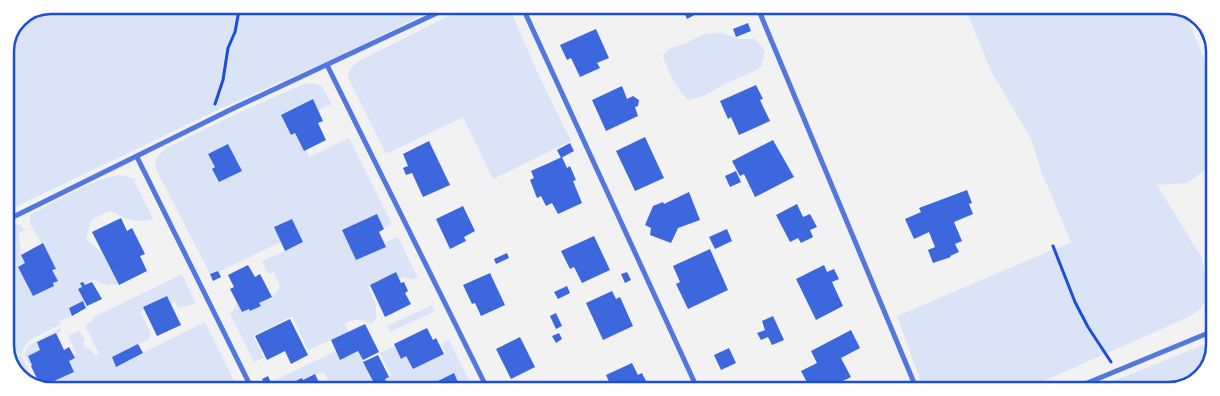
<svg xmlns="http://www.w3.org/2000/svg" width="1220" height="396" font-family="'DejaVu Sans',sans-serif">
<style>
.green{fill:#dbe4f7}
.building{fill:#3d67dc}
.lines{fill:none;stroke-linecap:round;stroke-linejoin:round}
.path{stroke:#1d4ed8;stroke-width:3}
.minor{stroke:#5277de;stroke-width:5}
.rim{fill:none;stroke:#1d4ed8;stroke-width:2.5}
</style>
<rect width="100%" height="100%" fill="#f2f2f2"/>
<path class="green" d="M51,5L441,6L333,59L222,108L5,212V48L19,18Z
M468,6H499L510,10L540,78L571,141L493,179L463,117L386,154L348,78C348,71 351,67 357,62Z
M965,7H1183L1215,85L1214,164L1187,183L1157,185L1202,258L1208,297L1201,308L1191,316L1021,391L924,390L897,316L1071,242L1042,173L1031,139L991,71Z
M721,33L740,39H755L765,51L761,67C749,75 737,78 725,84C709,92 707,97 688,100C676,87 667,73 663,55L669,49L688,42L704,34Z
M311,83L322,86L332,104L318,110L312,100L281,115L291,135L295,133L304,151L306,150L309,157L349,138L392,224L384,228L377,214L342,230L356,260L385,247L384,243L398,237L418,278L412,279L405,277L399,279L395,272L368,286L376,305V319C369,326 367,321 359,320C354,319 349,322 345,324L349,332L308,350L292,316L253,336L264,358L254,362L230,314L233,311L237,303L242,312L249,309L251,311L261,306L259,303C268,299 275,296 280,287L274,272L268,274L262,261L303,243L292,219L274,227L281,242L218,272V271L210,274L155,167C155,156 160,153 168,147L240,112L304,84Z
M119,175L137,179L134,181L153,219C142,223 131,221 121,216C117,215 115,212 110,211L93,219L90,223L86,239L99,250H101L118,284L106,285L95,280L88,281L89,283L78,289L84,301L69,308L72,316L60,321L61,324L28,341L21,353L9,358L5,349V227L15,223L21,226L25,230L19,233L21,255L25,263L18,267L33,296L54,286L53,283L57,281L52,270L56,268L30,224V215C55,202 92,179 119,175Z
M182,274L196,304L178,308L175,302L170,304L166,296L143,307L144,310L140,312L151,333L148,340L112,357L116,366L205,322L238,389H37L39,384L24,354L29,345L60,328L62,331L37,342L40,350L31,366L41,387L74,372L69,361L76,353L68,336L79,330L84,339V347L90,349L95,355L99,354L86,327L88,323L93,320L92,318Z
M432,305L435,311L390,332L387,326Z
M449,340L474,390H456L460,387L454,374L424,387L425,389H390L385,379L391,375L380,353L395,346L401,359L406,356L413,369L446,353L441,344Z
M1213,341V360L1197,382L1170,391H1089Z
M336,351L341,359L358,351L377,389H332L324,372L289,384L290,386L284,389H269L273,387L271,382Z
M21,355L35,384L34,387L15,373L10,360Z"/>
<path class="building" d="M563,6H587L579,10L577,7L566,12Z
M681,6H712L687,19Z
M748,23L751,31L736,37L733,29Z
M596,29L609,58L597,63L600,68L580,77L571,58L567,60L560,45Z
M756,85L763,99L760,100L770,121L739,135L731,117L728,119L720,101Z
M622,86L627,99L633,96L639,100L638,106L635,107L638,116L606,131L592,100Z
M313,99L323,121L318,123L326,140L304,151L295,133L291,135L281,115Z
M645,137L664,178L635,191L616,151Z
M773,140L794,177L755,197L744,174L740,176L732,161Z
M429,141L450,185L423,197L412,173L406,175L403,168L408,166L403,154Z
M570,143L574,151L561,158L557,150Z
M228,144L242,171L219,182L212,169L215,167L208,154Z
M562,157L567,168L570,166L576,180L573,181L582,203L558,214L552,203L546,206L541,196L537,198L530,180L534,178L531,171Z
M736,171L741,182L730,187L725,176Z
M967,190L972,203L969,204L973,214L954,222L962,241L955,244L959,252L950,256L951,257L933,263L928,250L935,247L929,232L914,239L905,219L921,212L919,208Z
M689,192L700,220L678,228L671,243L650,235L651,228L645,225L653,206L663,202L664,204Z
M797,204L803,217L810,214L817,227L810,230L813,237L801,243L798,238L790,242L776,215Z
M463,206L475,231L464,237L466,241L450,249L436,219Z
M377,214L384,229L379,232L386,247L356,260L342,230Z
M121,218L127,231L132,228L145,254L140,256L147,271L119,285L92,232Z
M292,219L303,242L285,251L274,227Z
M727,229L732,241L715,249L709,237Z
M594,236L610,270L582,283L574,267L570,269L561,251Z
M43,243L56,269L52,270L58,281L53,283L54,286L33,296L18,267L25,263L21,255Z
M710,249L728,290L688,309L676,284L680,282L673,266Z
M507,253L509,258L496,264L494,259Z
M248,265L255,277L260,274L272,297L259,303L261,306L250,311L249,309L242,312L230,289L234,287L228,275Z
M824,265L827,272L834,269L839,279L832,282L843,306L816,320L796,279Z
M218,271L221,277L213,281L210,274Z
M396,272L401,283L404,282L408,291L405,293L411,304L385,317L370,285Z
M627,272L631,280L625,283L621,274Z
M490,273L505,305L481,316L475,303L472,304L463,285Z
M83,282L85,285L92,282L102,299L87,306L78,289L82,287L80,283Z
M567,286L570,293L558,299L554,292Z
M612,291L616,299L620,297L633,326L603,340L586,303Z
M167,296L181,325L157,336L143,307Z
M83,301L86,308L72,316L69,308Z
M556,313L562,326L556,329L550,316Z
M773,316L784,340L772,345L768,337L761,340L757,333L765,330L762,321Z
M290,319L308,355L291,364L285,351L267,360L255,336Z
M365,324L379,352L363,360L358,351L340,360L331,340Z
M427,328L433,340L436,338L444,354L413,369L406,356L401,359L394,344Z
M851,330L860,348L841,358L851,377L841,382L843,385L832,390H811L801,371L817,363L811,351Z
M56,333L64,350L69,347L75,358L69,361L74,372L41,387L31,366L32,365L28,356L40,350L37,342Z
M559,333L562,339L556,343L552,336Z
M520,337L535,367L511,379L496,349Z
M138,344L143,353L116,367L112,357Z
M729,348L736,363L721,370L714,355Z
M378,355L389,377L385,379L390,389H377L363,362Z
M632,363L638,375L642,373L649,387L645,390H613L606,375Z
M454,373L460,387L455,390L425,389L424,388Z
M315,374L322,389H284L290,386L289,384L302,378L303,380Z
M268,376L273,387L269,389H267L262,379Z"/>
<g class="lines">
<path class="path" d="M215,104L223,80L228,48L235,32L240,5
M1053,246L1075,302L1088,327L1111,362"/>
<path class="minor" d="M522,6L698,390
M757,6L917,390
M1195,15L1215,63
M327,65L488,390
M137,157L252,389
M5,221L234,108L452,6
M1068,391L1213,331"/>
</g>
<path d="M0 0H1220V396H0ZM51 14H1169A37 37 0 0 1 1206 51V345A37 37 0 0 1 1169 382H51A37 37 0 0 1 14 345V51A37 37 0 0 1 51 14Z" fill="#fff" fill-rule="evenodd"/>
<path class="rim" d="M51 14H1169A37 37 0 0 1 1206 51V345A37 37 0 0 1 1169 382H51A37 37 0 0 1 14 345V51A37 37 0 0 1 51 14Z"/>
</svg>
